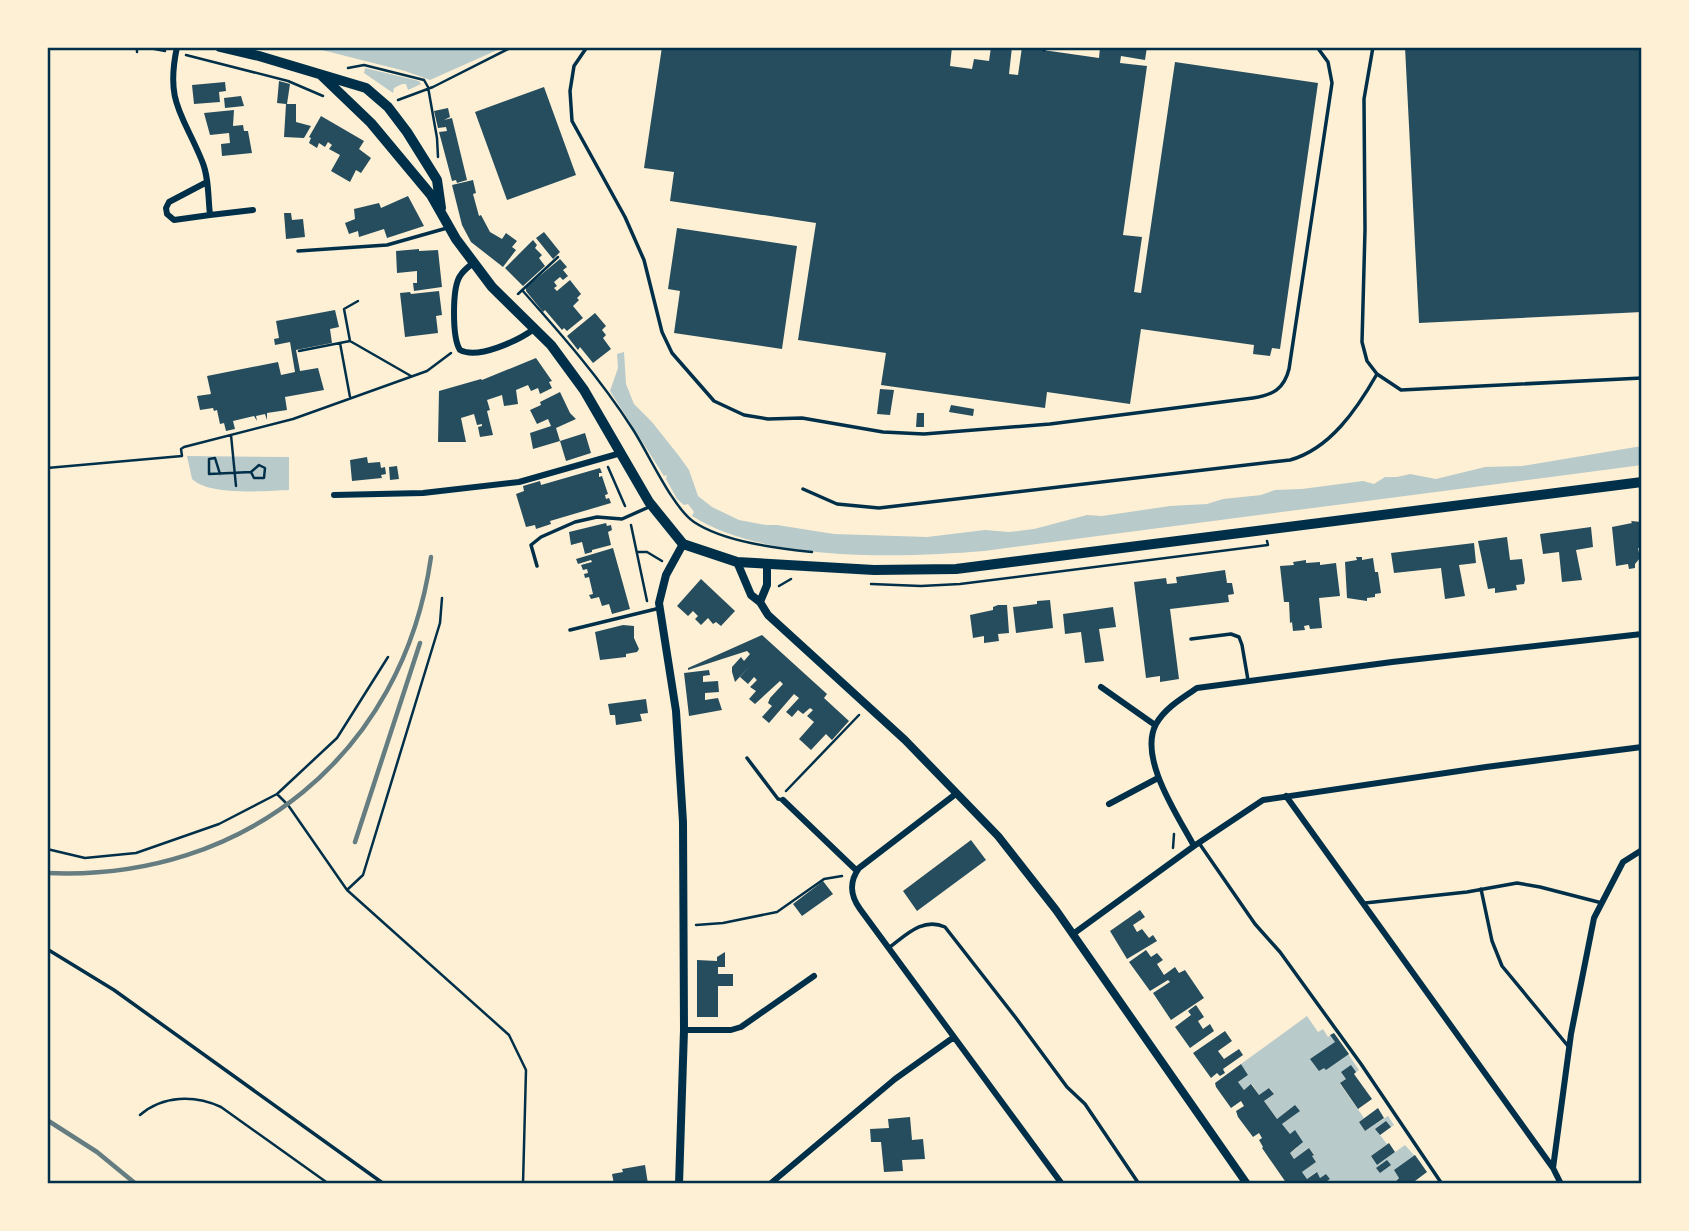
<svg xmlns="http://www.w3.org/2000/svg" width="1689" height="1231" font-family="'Times New Roman',serif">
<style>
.green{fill:#b9caca}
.building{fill:#264d5e}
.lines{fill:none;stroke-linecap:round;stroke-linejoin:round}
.path{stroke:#003049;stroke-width:2.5}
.service{stroke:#003049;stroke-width:3.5}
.minor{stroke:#003049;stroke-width:6}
.tertiary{stroke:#003049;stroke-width:8}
.secondary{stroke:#003049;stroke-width:10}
.rail{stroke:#657d81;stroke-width:4.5}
.neatline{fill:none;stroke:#003049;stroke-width:2.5}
</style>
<rect width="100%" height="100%" fill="#fdf0d5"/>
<path class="green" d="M310,47H504L430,80L405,71Z
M365,68L419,81L421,84L408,90L406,84H402L394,88L393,93L364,73Z
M624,352L626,384L634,404L652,422L679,456L689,470L698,496L712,507L739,520L766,525H777L834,534L927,537L985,530L1009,532L1034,529L1087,515L1102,516L1170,506L1207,504L1223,499L1261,495L1275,490L1302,489L1363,481L1374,484L1385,477H1397L1410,474L1436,479L1485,467L1522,466L1642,446V465L984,551C900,558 765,562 692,516L694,512L688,504L684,505L677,499L666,479L667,475L664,476L610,391L618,368L617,354Z
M187,456L289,457V490C265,491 210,496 192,479Z
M1307,1016L1318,1032L1323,1029L1328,1037L1334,1033L1359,1070L1340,1084L1364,1118L1359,1122L1365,1131L1388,1116L1394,1125L1380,1135L1387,1144L1371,1156L1377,1165L1405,1145L1421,1163L1396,1180L1398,1184H1323L1330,1179L1326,1174L1320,1178L1316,1172L1307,1179L1302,1172L1316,1162L1312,1156L1314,1154L1309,1148L1294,1159L1290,1153L1297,1148L1294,1131L1290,1134L1282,1124L1299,1111L1295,1106L1277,1119L1264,1101L1274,1094L1270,1088L1259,1095L1252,1084L1244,1090L1238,1082L1248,1075L1241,1064Z"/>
<path class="building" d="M662,47H952L950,66L972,69L974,59L989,61L991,47H1012L1009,74L1018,75L1022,47L1099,58L1100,47H1147L1145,60L1121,56L1120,63L1147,66L1123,235L1142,237L1134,292L1141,293L1175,62L1318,83L1280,349L1272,348L1270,356L1253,354L1254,345L1141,329L1130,404L1047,392L1045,408L881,385L886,353L798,340L816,223L670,201L674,172L644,168Z
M1405,47H1642V312L1419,323Z
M279,81L290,84L287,104H296V122L311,126L304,138L284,137L286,104L277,103Z
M225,82L226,91L219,92L220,102L194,104L192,85Z
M544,87L576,175L507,200L475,112Z
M241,96L244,106L225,108L224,98Z
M448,108L450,117L444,120L452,118L467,180L457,183L456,180L452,181L439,132L447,131L446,127L438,128L434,111Z
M234,110L233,126L243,125L244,131H248L252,153L222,156L221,144L230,143L229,133L210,135L204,113Z
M321,116L364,141L359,149L371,158L361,173L356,170L350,182L331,171L340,155L329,149L332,145L328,142L325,147L319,143L317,148L309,143L311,138L309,137Z
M473,180L476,193L473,194L479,216L481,215L490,232L502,239L506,233L517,241L512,247L516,250L503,267L471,242L462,225L452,185Z
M408,196L424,226L387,238L384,229L359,237L358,231L349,234L345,223L355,219L354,209L379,203L381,208Z
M284,213H291L292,220L303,219L305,237L286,239Z
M677,228L797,246L782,349L674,333L680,291L668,289Z
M544,232L560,252L553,259L536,238Z
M533,240L537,245L535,248L542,255L539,258L545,266L523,286L505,268Z
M419,249V251L438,250L442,287L414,291L413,283H417V271L397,273L396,251Z
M560,259L567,267L563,270L568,276L563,280L560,277L554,282L557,286L554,288L557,291L570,280L581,294L577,298L579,300L573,306L583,318L567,331L564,328L562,330L545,310L543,312L526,291V287Z
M439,291L442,315L436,316L438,333L405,337L400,293L410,292L411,294Z
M335,310L339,327L330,329L332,343L296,350L300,371L318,368L324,390L285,397L287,410L267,413V420L265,414L256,416L257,421L254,416L233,421L235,429L226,431L224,423L220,424L217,410L214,411L213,408L200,410L197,396L211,394L207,376L278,362L281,375L295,372L290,342L275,345L274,339L279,338L276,321Z
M595,313L606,326L602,330L606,335L603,338L611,349L593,363L580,347L578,350L567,336Z
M536,358L552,381L549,382L552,388L540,394L538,388L531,391L528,385L516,390L518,404L504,406L502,395L487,400L490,410L487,411L493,435L480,437L478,427L482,426V424L477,425L474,414L461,418L466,442H438L439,391L481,379L482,380Z
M880,389L894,390L890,415L877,414Z
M560,392L570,413L576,419L556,428L560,441L533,449L530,433L551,426L548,419L537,424L530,410L541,405L540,402Z
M951,405L974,409L973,416L949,412Z
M917,413H924V427H916Z
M585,433L591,453L566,461L560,441Z
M367,457L368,463L380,462L381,468L385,467L386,474L381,475L382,478L352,481L350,460Z
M397,466L399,479L390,480L389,467Z
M600,468L602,473H599V477L602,476L608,494L605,495L606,499L609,498L611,503L550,521L551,524L536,529L535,525L526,527L516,494L524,491L523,486L540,481L541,485Z
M1631,521L1642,522V548H1638L1640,558L1635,564V568L1629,569L1628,564L1616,566L1612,527L1632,523Z
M606,523L607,526L611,525L612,530L608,532L611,545L592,550V552L585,554L582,542L571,545L569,532Z
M1591,527L1593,547L1576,550L1582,580L1562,582L1559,552L1543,554L1540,534Z
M1507,537L1510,560L1522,559L1525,580L1524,584L1516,585L1517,590L1495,593V588L1488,589L1478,541Z
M1474,543L1476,563L1459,565L1465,596L1445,599L1441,568L1394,573L1391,553Z
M613,548L630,609L612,614L609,604L602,606L599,597L591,599L589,595L593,594L589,577L585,578L584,574L588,573L587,569L583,570L581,565L592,562L591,560L578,564L576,559Z
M1356,557H1362V560L1373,558L1375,572H1378L1381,593L1375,594V597L1367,598V601L1347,598L1345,562L1357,560Z
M1306,560V563L1320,562V565L1336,563L1340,596L1319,598L1322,628L1310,629L1309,625L1304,626L1305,630L1293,631L1292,622L1290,623L1289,602H1284L1280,566L1294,565L1293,562Z
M1225,570L1227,583H1232L1234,594L1228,595L1229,602L1170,609L1179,679L1160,682V676L1146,678L1134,582L1166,578L1167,584L1177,583L1176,577Z
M701,579L735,611L721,626L716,622L713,624L708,618L701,625L695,619L698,616L693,611L688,616L677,606Z
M1050,600L1053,628L1016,633L1013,607L1037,604V601Z
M998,605H1007L1009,633L998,634L999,641L984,643V636L973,638L970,615L993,610V607Z
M1113,607L1116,627L1099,629L1104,661L1085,663L1081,632L1065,634L1063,614Z
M623,625L634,626V638L639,649L637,652L626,654V657L600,660L595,632Z
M762,635L827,694L824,698L849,721L832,740L826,734L811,750L799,739L814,722L807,716L813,710L810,708L803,714L798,710L792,717L786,712L799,698L794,694L769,723L762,717L772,706L768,703L770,698L783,684L780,681L755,704L749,699L756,691L750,687L757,680L754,677L748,684L740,677L750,666L735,682L732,672V667L741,657L744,661L750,654L747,651L688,670V668Z
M709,670L710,675L703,676V682L718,681L719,692L705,693V700L718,698L722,710L689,716L684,673Z
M646,699L648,713L640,714L642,721L616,725L615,715H610L608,704Z
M971,840L986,860L917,911L903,891Z
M823,881L833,894L802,916L793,904Z
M1140,910L1145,917L1133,925L1137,932L1142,929L1149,938L1153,935L1157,941L1127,959L1110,931Z
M1146,950L1151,957L1157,953L1163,960L1157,964L1164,975L1175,967L1179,973L1185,970L1204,998L1171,1020L1153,993L1170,982L1168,980L1150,991L1129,962Z
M725,952V967H718V974H733V986H718V1017H697V960L717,961V957Z
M1196,1005L1204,1017L1198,1021L1203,1029L1210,1024L1214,1031L1190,1048L1175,1027L1191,1015L1188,1011Z
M1225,1031L1232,1041L1218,1051L1224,1059L1239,1049L1243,1055L1223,1069L1225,1073L1220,1076L1217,1073L1211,1078L1193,1053Z
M1334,1033L1349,1054L1326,1070L1324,1068L1319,1071L1310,1059L1335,1042L1330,1035Z
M1241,1064L1248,1075L1238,1082L1244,1090L1251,1084L1259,1095L1269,1088L1274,1094L1264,1101L1277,1119L1295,1105L1300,1111L1282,1124L1290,1134L1295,1130L1303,1142L1290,1153L1294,1159L1309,1148L1314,1155L1312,1156L1316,1162L1302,1172L1307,1179L1317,1172L1320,1178L1326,1174L1330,1179L1323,1184H1287L1262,1148L1263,1147L1259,1140L1262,1138L1259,1133L1253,1137L1238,1117L1236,1111L1244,1106L1241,1101L1231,1108L1216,1087L1215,1083Z
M1351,1065L1356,1072L1354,1074L1372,1099L1358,1109L1340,1083L1346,1079L1341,1072Z
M1378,1108L1384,1118L1365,1131L1359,1122Z
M910,1117L912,1140L923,1139L925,1159L902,1160L903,1171L884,1172L881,1142H871L870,1129L889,1128L888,1119Z
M1386,1121L1391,1127L1380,1135L1375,1129Z
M1389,1143L1395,1152L1377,1165L1371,1156Z
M1415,1155L1427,1172L1411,1184H1398L1396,1181L1399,1178L1394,1170Z
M1387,1160L1391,1165L1380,1173L1376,1168Z
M645,1165L648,1184H614L612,1174L623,1172L622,1169Z"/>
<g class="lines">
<path class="path" d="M144,47L165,51
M137,52V47
M186,55L288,81L323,96
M348,68L364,65L424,80L428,87L437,138L438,157
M398,100L433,87L512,47
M522,290C561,334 600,378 632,428C648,452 672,507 694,522C724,542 776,548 812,552
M518,294L558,257
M350,341L344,309L358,301
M340,343L350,397
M299,351L350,341L411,376
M231,435L236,486
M608,467L625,506
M47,468L182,456L181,449L184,447L293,419L427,371L451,353
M220,474L215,458L209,459V474L251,472L259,465L265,468L264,478H254L251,472
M631,525L647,601
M637,552H647L662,561
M871,584L921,586L960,584L1268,545L1267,541
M779,586L791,579
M786,791L859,715
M277,794L288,805L347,890L509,1035L526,1070L523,1184
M1173,848L1174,834
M47,849L85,858L136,853L219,824L277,794L337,738L388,657
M347,890L363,875L440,623L442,598
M696,925L723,923L777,912L824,879L842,876
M140,1115C163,1095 195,1095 221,1107L329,1184"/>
<path class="service" d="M587,47L574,66L570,91L572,121L625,217L644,260L662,332L672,353L714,401L744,415L768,419L802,418L883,432L924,434L1050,424L1253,398C1273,395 1284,389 1289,369L1332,83L1328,62L1317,47
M1373,47L1364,99L1365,230L1362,342L1367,361L1377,374L1401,390L1642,378
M1044,50V47
M298,251L387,245L447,228
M803,489L837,504L879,508L1290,460C1330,449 1357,409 1377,374
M537,566L531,545L541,537L575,522L597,517L622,519L649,507
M570,630L660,608
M1191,639L1231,634L1239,637L1242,645L1248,680
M747,758L778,799L783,800
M1199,843L1255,924L1280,952L1361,1064L1442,1184
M1481,889L1492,941L1502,966L1568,1046
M1365,903L1467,892L1517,883L1540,887L1602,903
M890,947C906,935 923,917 945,927L1016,1018L1067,1087L1085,1104L1139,1184
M47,949L114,990L384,1184"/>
<path class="minor" d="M177,47C165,103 183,114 202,161C209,177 208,198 210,215L253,210
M207,182L169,202L166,208L167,214L174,220L210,215
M472,264C468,267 463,271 460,276C452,288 452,338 460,350C478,360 519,340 534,329
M334,495L423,493L519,482L621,453
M1101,687L1155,725
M957,793L859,868C849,882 850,895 860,909L1062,1184
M1286,796L1553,1168L1561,1184
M783,800L857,871
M1109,804L1158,778
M1194,846C1178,816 1138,758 1156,724C1165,708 1182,698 1197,688L1392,662L1642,634
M1073,934L1194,846L1263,800L1486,767L1642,747
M684,1030H731L741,1027L814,976
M1553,1168L1571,1034L1594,918L1623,862L1642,850
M770,1184L895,1079L954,1037"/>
<path class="tertiary" d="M737,562L751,595L760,602L768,615L905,740L998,836L1056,910L1247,1184
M760,602L767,585V564
M679,1184L684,1030L683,822L676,711L659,603L666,575L683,544"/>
<path class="secondary" d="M220,47L259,56L366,88L388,107L407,132L437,180L441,208
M321,75L371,123L431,195L456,239L492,287L551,345L584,390L649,502L683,544L737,562L874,570L956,569L1642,482"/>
<path class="rail" d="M355,842L420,643
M47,873C245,882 403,754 431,557
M47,1120L97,1152L136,1184
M47,1182L50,1184"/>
</g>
<rect width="1689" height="1231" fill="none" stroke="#fdf0d5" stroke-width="98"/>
<rect x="49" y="49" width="1591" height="1133" class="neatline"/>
</svg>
